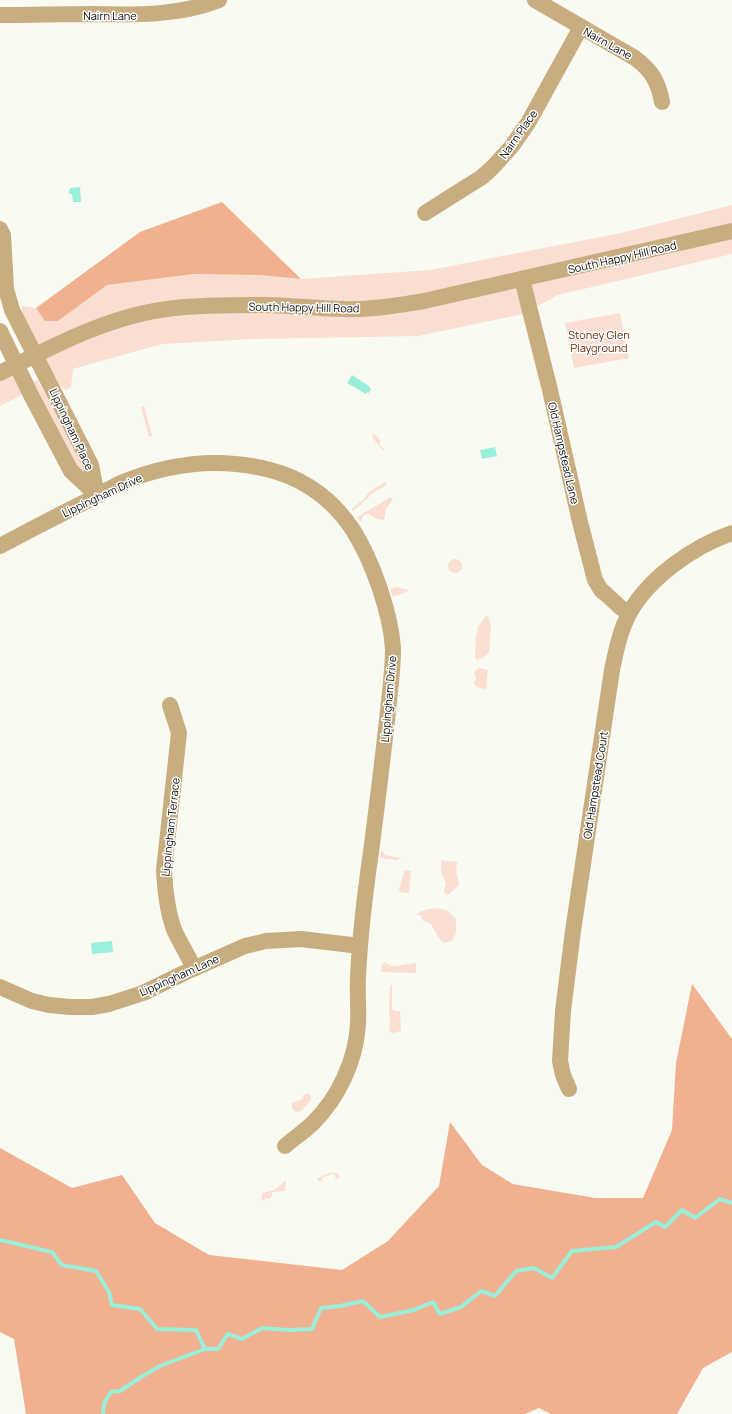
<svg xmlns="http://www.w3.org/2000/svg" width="732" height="1414" font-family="Manrope,sans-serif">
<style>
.green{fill:#f9ded1}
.forest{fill:#f1b08f}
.water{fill:#99efda}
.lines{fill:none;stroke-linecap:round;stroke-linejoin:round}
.stream{stroke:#99efda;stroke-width:4}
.minor{stroke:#c8ad81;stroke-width:16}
.labels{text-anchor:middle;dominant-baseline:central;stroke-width:3;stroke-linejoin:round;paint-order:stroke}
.street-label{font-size:11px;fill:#0d0e0b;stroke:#fff}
.park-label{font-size:11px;fill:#642b04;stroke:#fff}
</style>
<rect width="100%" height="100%" fill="#f9faf1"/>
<path class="green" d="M732,205V254L558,295L523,314L418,336L253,339L162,344L73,369L71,387L66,390L58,384L56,377L48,380L14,315L23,312L22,306L36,308L45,321H58L107,285L194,274L260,275L301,279L430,270L621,233Z
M620,313L629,358L574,368L565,323Z
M16,365L29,391L0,406V373Z
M35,380L38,381L87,473L82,475L34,383Z
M144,406L152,436L149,437L141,407Z
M374,433L381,441L379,444L384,449L383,451L372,437Z
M385,482L387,485L371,494L367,499L353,511L351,509L363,500L369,492Z
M390,497L393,500L386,509L384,520L377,519L368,514L364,515L361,522L357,517C368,510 379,505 390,497Z
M448 566a7 7 0 1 1 14 0a7 7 0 1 1-14 0Z
M397,587L408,590V591L393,597L390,589Z
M488,616L491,627L489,652L483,658L477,660L475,657L476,636L478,627L485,617Z
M480,668L488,670L486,689L477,687L474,683L476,677L474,673L477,669Z
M381,851H383L385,855L401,858L396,860L380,858Z
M441,860L458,862C454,870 458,877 459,885L448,895L445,894L444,890L446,883L441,872Z
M405,870L411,871L409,893L400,892L399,889Z
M439,908L448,911L456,919V933L452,941L443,943L438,937L431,924L424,921L420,915H416C423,909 430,909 439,908Z
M385,962L391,966H395L416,963V973L381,972L382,964Z
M390,985H392V1009L395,1011H400L401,1030L398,1032L391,1033L389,1028L390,1023L389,1007Z
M308,1093L311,1096V1100L301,1111L296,1112L292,1109V1103L302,1099L304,1095Z
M333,1172L338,1174L340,1178L336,1179L334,1173L322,1178L323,1180L320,1182L317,1179L322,1176Z
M286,1180L285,1191L272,1192V1196L269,1199L265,1198L264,1201L261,1199L263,1193L276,1189Z"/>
<path class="forest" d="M222,202L301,279L260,275L194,274L107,285L58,321H45L36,308L140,232Z
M692,984L732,1039V1352L703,1368L677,1414H551L539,1408L525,1414H26L14,1339L0,1332V1148L72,1188L122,1175L155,1223L209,1255L342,1270L388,1241L439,1186L450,1122L482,1165L513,1184L595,1198H643L672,1130L676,1063Z"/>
<path class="water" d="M80,187L81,202H73L72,194H69V190H70V188Z
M352,375L369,386V387L371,389L369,393L367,392L366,394L347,383Z
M495,447L497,456L482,459L480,450Z
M112,941L113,952L92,954L91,943Z"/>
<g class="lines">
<path class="stream" d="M0,1240L52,1252L62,1265L96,1271L109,1292L112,1305L140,1309L157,1329L196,1330L205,1349H218L228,1334L242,1339L262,1328L288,1330L312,1329L321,1308L340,1306L363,1301L380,1317L414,1310L433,1302L440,1314L461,1307L481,1291L495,1296L516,1271L534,1268L552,1278L572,1251L616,1247L656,1222L665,1227L682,1210L695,1218L720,1199L732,1203
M103,1414L104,1403L111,1392L120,1391L141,1377L160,1366L205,1349"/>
<path class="minor" d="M535,0L635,58C652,71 658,81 662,102
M0,15C31,15 61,14 92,14C135,15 178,16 219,0
M425,213L482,177L493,167L512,146L528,123L581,27
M0,229L3,235L6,289L12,310L91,465L97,495L71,471L31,395L0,331
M522,279L550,390L580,522L595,580L601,590L607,595L621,608L630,612
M0,373C55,345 113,314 175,308C204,305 234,305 263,305C291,305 318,309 345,309C371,310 398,305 424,301L732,231
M0,546C26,532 53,518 79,505C93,498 107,490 121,483C169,463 220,457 270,470C305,479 333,500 353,530C372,560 391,613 393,649C393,669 390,691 388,711C383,758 377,805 371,852C365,893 360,935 358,977C357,993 359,1009 358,1024C356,1060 339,1097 313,1123C305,1131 294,1138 285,1146
M170,705L179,733L164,870C165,890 167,912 175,932C181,944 188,956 194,968
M0,987L32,1001L49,1005L70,1007H92L109,1004L143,993L184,973L245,946L266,941L301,939L360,946
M569,1089L563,1075L560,1061L563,1011L573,931L612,670C616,651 620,630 630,612C650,577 694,546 732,533"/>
</g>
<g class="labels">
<g class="street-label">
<text x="110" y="15">Nairn Lane</text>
<text transform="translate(608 43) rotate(29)">Nairn Lane</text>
<text transform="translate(518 134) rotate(-55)">Nairn Place</text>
<text transform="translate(622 257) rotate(-13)">South Happy Hill Road</text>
<text transform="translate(304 307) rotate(1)">South Happy Hill Road</text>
<text transform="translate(72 429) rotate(65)">Lippingham Place</text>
<text transform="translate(564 453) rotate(77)">Old Hampstead Lane</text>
<text transform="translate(102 495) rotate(-25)">Lippingham Drive</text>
<text transform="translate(388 699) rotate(-85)">Lippingham Drive</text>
<text transform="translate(595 785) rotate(-81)">Old Hampstead Court</text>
<text transform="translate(170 827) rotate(-84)">Lippingham Terrace</text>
<text transform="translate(179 975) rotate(-24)">Lippingham Lane</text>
</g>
<g class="park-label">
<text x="599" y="334">Stoney Glen<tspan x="599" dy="13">Playground</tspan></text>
</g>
</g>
</svg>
